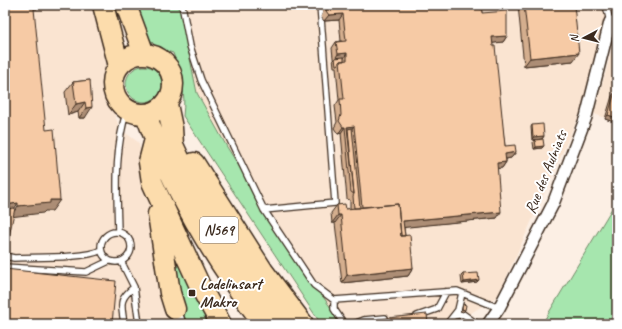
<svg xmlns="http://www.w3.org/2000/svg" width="622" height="329" font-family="Caveat,sans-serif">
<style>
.built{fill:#fae4d1}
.green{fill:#a6e6ae;stroke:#708866}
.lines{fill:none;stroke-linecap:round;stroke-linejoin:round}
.lane-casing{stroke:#3b2a1e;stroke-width:8}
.street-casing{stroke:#3b2a1e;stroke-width:14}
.highway-casing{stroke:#3b2a1e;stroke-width:23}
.lane{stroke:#fff;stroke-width:5.5}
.street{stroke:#fff;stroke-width:11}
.highway{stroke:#fcdcac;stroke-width:20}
.wall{fill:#d4ae8e;stroke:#3b2a1e}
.shaded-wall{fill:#ac8d74;stroke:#3b2a1e}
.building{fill:#f6caa5;stroke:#3b2a1e}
.poi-dot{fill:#3b2a1e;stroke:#fff;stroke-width:1.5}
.labels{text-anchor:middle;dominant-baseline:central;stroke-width:4;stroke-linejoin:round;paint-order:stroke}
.shield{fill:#fff;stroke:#766a62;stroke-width:1}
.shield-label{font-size:15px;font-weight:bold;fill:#3b2a1e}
.street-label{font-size:16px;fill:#3b2a1e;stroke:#fff}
.poi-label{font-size:16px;font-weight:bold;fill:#3b2a1e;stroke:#fff;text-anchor:start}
</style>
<rect width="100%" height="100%" fill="#fcefe4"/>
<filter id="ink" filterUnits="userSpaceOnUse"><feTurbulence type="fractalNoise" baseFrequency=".025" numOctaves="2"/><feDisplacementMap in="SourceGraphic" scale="8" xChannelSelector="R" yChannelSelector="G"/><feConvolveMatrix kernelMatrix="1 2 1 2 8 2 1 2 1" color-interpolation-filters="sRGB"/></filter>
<g filter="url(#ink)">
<path class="built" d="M5,5H93L110,64V103L120,129L138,142L155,190L184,324H5Z
M179,5H617V15L611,44L498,296L460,320L458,324H340L290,257L197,93Z
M617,31V122L594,114Z"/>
<path class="green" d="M134,5H179L197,93L227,147L299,262L342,324H321L183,116C186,93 181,74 173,53L157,48L143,31Z
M126 84a18 18 0 1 1 36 0a18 18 0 1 1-36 0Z
M617,200V324H542Z
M172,243L213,324H182Z"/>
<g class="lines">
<defs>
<path id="lane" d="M182,5L190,46L201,80L264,210L314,285L334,300L457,291L499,308
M606,5L610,22
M264,210L335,203L320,5
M118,232C117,191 114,149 127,110
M101 247a15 15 0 1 1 30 0a15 15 0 1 1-30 0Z
M5,256L14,258C34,257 85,259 101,250
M121,261L134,287L139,324
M5,267L86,272L109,261
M334,300V309L344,324
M417,316L437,309L446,292
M454,316L463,314L477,324
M124,324C122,305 117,301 134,287
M354,324L364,320
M364,324V320L385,318
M447,324L458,310L462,293"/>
<path id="street" d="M175,309L180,324
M488,324L499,308L553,204L586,117L610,22"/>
<path id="highway" d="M103,5L119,66
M126,5L144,54
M113 84a30 30 0 1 1 60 0a30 30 0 1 1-60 0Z
M167,104L172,128L173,145L186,173L223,237L268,307L282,324
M146,115C173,189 215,261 264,324
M155,139L149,162L152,182L200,286L221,324
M194,163L263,271L303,324
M158,214L170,293L175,309"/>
</defs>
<use href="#lane" class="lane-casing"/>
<use href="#street" class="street-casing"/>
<use href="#highway" class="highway-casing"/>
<use href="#lane" class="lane"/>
<use href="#street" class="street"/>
<use href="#highway" class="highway"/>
</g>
<path class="wall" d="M321,5H481L482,13L507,36L503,42L492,43L505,146L516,152L511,158L506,159V162L502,168H497V218L404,227L405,236L413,268L408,276L342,283L335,223H332L331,213L337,205L346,209H350V200L347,199L341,133L338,134L334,128L337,122L335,106L339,100L336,67H334L332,48L336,42L341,41L339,20L324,21L321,17L323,12L320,6Z
M518,5H574L573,61L524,66Z
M90,80L85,118H79L78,112L68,115L65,92L73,82Z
M615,92L617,93V123L605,119L612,96Z
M532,125L544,136L542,139L532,140L531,127Z
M535,140L542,148L534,149L533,142Z
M463,274L479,280L477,282L462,284L461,276Z
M378,319L428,324H374Z"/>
<path class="shaded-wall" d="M343,14L339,20L324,21L329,15Z
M507,36L503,42L487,44L492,37Z
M347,53L343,60L335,58L334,60L338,54Z
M579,53L573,61L524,66L530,58Z
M85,102L78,112L68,115L76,104Z
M92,107L85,118H79L86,108Z
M608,115L617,118V123L605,119Z
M354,126L349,132L347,133V127Z
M343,127H345L341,133L338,134Z
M544,136L542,139L532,140L533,137Z
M544,146L542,148L534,149L536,147Z
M516,152L511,158L501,160L505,154Z
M506,162L502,168L492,169L497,163Z
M50,200H60L52,211H45L43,213L10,217L18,206Z
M18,203L11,214L5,215V205Z
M501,212L497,218L399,228L403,221Z
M338,215H341L335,223H332Z
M413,268L408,276L342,283L347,275Z
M479,280L477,282L462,284L464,282Z
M462,309L465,310L463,312L460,311Z"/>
<path class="building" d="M5,5H36L37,9H34L46,130L54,129L60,200H50V203L18,206V203L5,205Z
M327,5H481L482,13L507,11V36L492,37L493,46H495L505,146L515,145L516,152L505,154L506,162L497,163L501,212L403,221L405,236H401L398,204L362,207L354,126L347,127L354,194L351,192L345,127H343L339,121L341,115L340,99H344L340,61L347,60V53L338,54L336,42L346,41L343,14L329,15L326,11L328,6Z
M524,5H574L579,53L530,58Z
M344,57V61H340L337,65H336L335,58Z
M90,80L92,107L86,108L85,102L76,104L73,82Z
M615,92L617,93V118L608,115Z
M543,124L544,136L533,137L532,125Z
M352,128L360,208H354L353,196L354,194L348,129Z
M543,139L544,146L536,147L535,140Z
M345,204L346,209L398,204L401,236L410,235L413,268L347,275L341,215H338L337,205Z
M15,208L7,246L5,245V209Z
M5,269L116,281L112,324H5Z
M478,273L479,280L464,282L463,274Z
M463,304L466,305L465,310L462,309Z
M427,314L428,324H379L378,319Z
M178,321L179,324H171Z"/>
</g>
<rect class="poi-dot" x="188" y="289" width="8" height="8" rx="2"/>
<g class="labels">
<rect class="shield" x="200" y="217" width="38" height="26" rx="3"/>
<g class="shield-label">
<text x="219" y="230">N569</text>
</g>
<g class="street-label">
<text transform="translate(546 172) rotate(-68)">Rue des Aulniats</text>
</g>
<g class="poi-label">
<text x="200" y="284">Lodelinsart<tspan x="200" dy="18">Makro</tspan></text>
</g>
</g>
<rect width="622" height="329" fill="none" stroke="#fff" stroke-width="20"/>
<rect x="10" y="10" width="602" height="309" fill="none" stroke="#3b2a1e" stroke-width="1.5" filter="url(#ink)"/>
<g transform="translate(584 38) rotate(263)" stroke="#ffffff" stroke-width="3" paint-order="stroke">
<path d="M0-3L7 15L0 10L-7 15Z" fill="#3b2a1e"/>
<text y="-6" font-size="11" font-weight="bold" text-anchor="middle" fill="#3b2a1e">N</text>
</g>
</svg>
